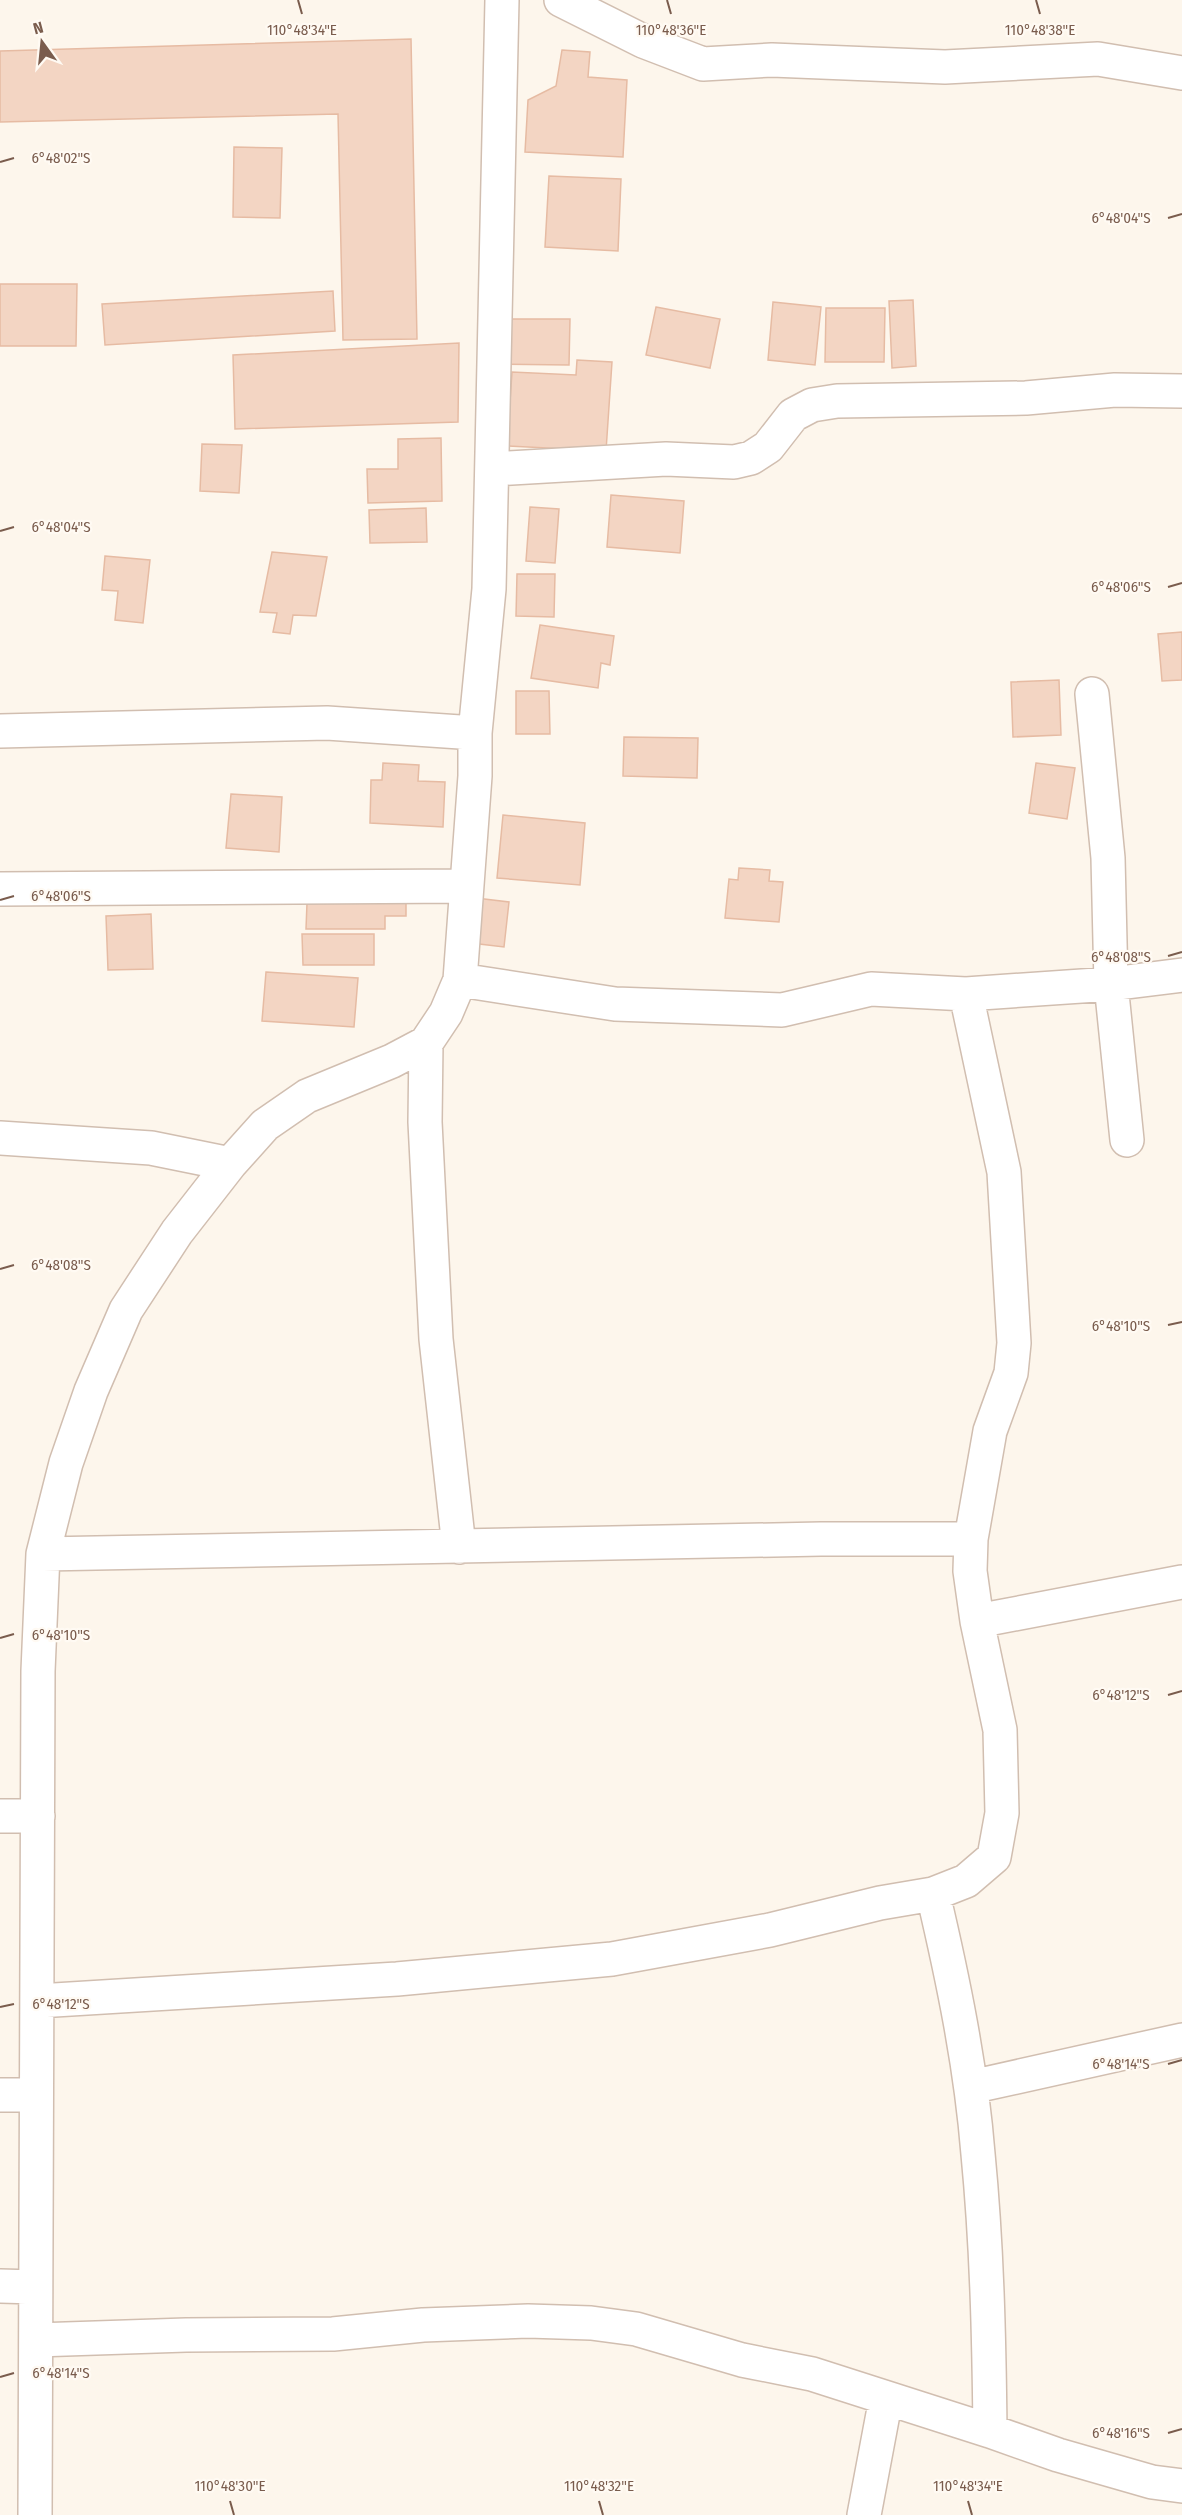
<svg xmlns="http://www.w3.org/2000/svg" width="1182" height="2515" font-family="'Fira Sans Condensed',sans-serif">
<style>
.building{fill:#f3d5c3;stroke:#e6bba3;stroke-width:1.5}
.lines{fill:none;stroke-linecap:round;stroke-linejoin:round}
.minor-casing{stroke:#d1beb0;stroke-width:36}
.minor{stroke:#fff;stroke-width:33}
.ticks{fill:none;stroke:#7a5c4d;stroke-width:2}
.ticks-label{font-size:15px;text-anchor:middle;fill:#7a5c4d;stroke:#fffaf3;stroke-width:4.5;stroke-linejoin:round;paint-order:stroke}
</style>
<rect width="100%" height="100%" fill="#fdf6ec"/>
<path class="building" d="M411,39L417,339L343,340L338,114L0,122V51Z
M562,50L590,52L588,77L627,80L623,157L525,152L528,100L556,86Z
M234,147L282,148L280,218L233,217Z
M549,176L621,179L618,251L545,247Z
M0,284H77L76,346H0Z
M333,291L335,331L105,345L102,304Z
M913,300L916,366L892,368L889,301Z
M773,302L821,307L815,365L768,360Z
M656,307L720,319L710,368L646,355Z
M826,308H885L884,362H825Z
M497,319H570L569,365L496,364Z
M459,343L458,422L235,429L233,355Z
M577,360L612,362L606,451L507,446L512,372L576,375Z
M441,438L442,501L368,503L367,469H398V439Z
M202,444L242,445L239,493L200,491Z
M611,495L684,501L680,553L607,547Z
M530,507L559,509L555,563L526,561Z
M426,508L427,542L370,543L369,510Z
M272,552L327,557L316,616L293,615L290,634L273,632L277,613L260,612Z
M105,556L150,560L143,623L115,620L118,591L102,590Z
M517,574H555L554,617L516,616Z
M540,625L614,636L610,665L601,663L598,688L531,678Z
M1182,632V680L1162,681L1158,634Z
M1059,680L1061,735L1013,737L1011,682Z
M516,691H549L550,734H516Z
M624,737L698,738L697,778L623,776Z
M383,763L419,765L418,781L445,782L443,827L370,823L371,780H382Z
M1036,763L1075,768L1067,819L1029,813Z
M231,794L282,797L279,852L226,848Z
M503,815L585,823L580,885L497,878Z
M739,868L770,870L769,881L783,882L779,922L725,918L729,879L738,880Z
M476,898L509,902L504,947L471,943Z
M307,903H406V916H385V929H306Z
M151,914L153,969L108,970L106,916Z
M302,934H374V965H303Z
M266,972L358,978L354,1027L262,1021Z"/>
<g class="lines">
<defs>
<path id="minor" d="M561,0L643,41L703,64L772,60L945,67L1098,59L1182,73
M493,469L666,459L734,462L751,458L768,447L793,415L812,405L837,401L1026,398L1115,390L1182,391
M1092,694L1108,858L1111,984L1127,1140
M0,731L327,723L475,733
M0,889L466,886
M460,980L615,1004L782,1010L871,989L966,994L1004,1172L1014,1343L1011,1373L990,1431L971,1539L970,1571L977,1621L1000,1730L1002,1813L994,1857L966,1881L933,1894
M966,994L1111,984L1182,975
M426,1043L425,1122L436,1339L459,1547
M0,1138L151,1148L230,1164
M43,1554L821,1539H971
M977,1621L1182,1582
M0,1816H38
M38,2001L397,1979L612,1959L770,1930L880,1903L933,1894C953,1979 971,2066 978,2154C987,2246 989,2338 990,2431
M971,2087L1182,2040
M0,2095H36
M0,2286L35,2287
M36,2340L186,2335L333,2334L423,2325L528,2321L591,2323L636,2329L742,2360L812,2374L990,2431L1058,2455L1152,2482L1182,2486
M35,2515L38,1671L43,1554L66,1463L91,1391L126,1310L177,1232L230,1164L265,1125L307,1096L392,1061L426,1043L446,1013L460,980L475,776V733L489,589L502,0
M864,2515L886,2398"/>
</defs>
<use href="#minor" class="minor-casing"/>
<use href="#minor" class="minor"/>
</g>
<path class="ticks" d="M298,0L302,14M667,0L671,14M1036,0L1040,14M0,162L14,158M1168,218L1182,214M0,531L14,527M1168,587L1182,583M0,900L14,896M1168,956L1182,952M0,1269L14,1265M1168,1325L1182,1322M0,1638L14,1634M1168,1695L1182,1691M0,2007L14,2004M1168,2064L1182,2060M0,2377L14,2373M1168,2433L1182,2429M230,2501L234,2515M599,2501L603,2515M968,2501L972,2515"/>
<g class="ticks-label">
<text x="302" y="35">110°48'34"E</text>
<text x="671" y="35">110°48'36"E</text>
<text x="1040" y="35">110°48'38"E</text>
<text x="61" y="163">6°48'02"S</text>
<text x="1121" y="223">6°48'04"S</text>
<text x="61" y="532">6°48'04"S</text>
<text x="1121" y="592">6°48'06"S</text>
<text x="61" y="901">6°48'06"S</text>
<text x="1121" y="962">6°48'08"S</text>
<text x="61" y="1270">6°48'08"S</text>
<text x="1121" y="1331">6°48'10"S</text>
<text x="61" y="1640">6°48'10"S</text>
<text x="1121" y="1700">6°48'12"S</text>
<text x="61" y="2009">6°48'12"S</text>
<text x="1121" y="2069">6°48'14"S</text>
<text x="61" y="2378">6°48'14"S</text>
<text x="1121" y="2438">6°48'16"S</text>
<text x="230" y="2491">110°48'30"E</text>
<text x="599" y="2491">110°48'32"E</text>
<text x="968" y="2491">110°48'34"E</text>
</g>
<g transform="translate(42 42) rotate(345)" stroke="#fffaf3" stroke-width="4.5" paint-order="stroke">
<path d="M0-4.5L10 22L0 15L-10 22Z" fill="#7a5c4d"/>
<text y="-9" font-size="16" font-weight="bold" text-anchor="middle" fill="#7a5c4d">N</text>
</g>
</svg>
